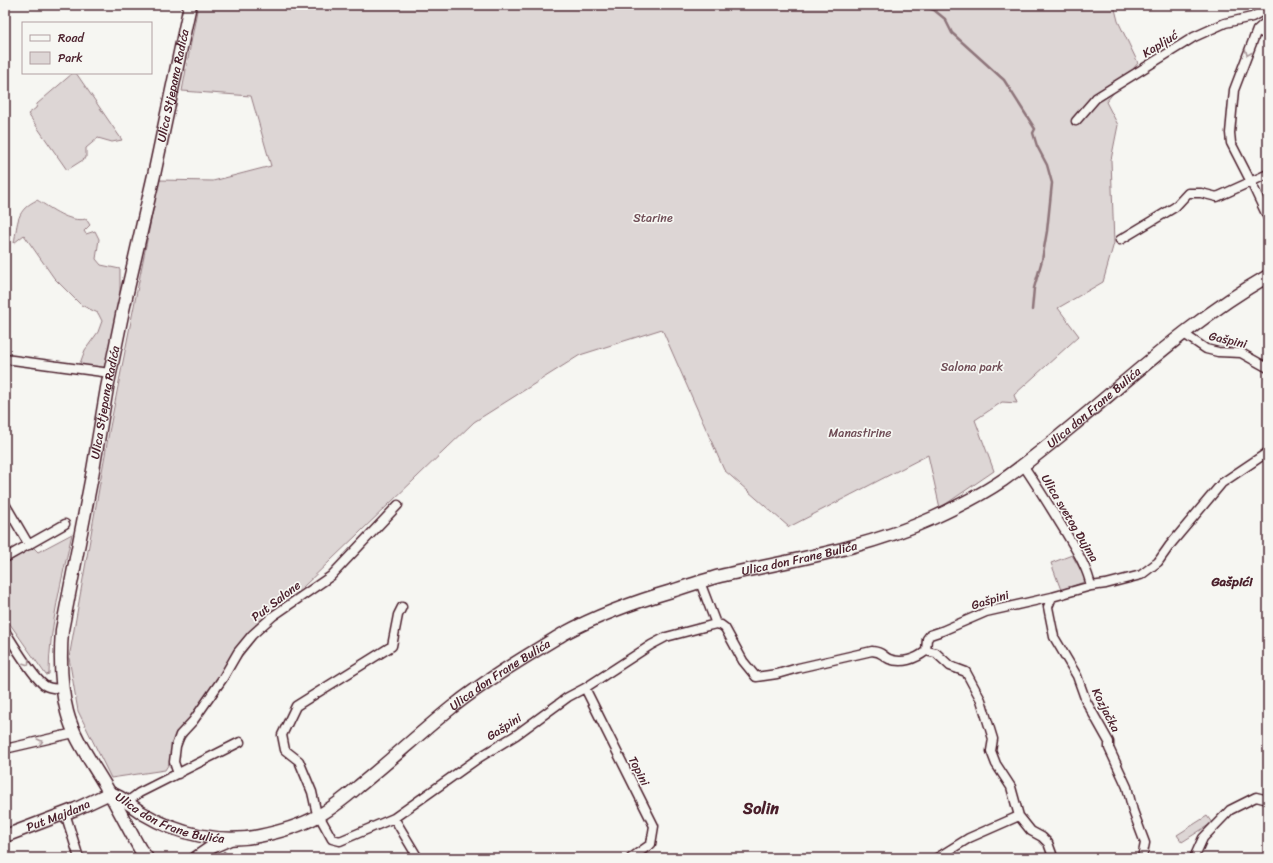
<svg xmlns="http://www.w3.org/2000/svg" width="1273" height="863" font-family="Sriracha,sans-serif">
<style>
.green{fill:#ddd6d5;stroke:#947a80}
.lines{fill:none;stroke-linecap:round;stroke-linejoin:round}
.stream{stroke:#8e747a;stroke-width:2.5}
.street-casing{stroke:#4a1f2b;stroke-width:11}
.secondary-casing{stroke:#4a1f2b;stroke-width:15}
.street{stroke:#f6f6f2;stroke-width:8}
.secondary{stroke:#f6f6f2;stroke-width:12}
.oneway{stroke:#a99598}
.labels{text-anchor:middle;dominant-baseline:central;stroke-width:3.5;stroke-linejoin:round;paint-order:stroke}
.street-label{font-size:12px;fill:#4a1f2b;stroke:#f6f6f2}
.park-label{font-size:12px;fill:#6f4d56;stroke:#f6f6f2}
.neighbourhood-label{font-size:13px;font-weight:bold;fill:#4a1f2b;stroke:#f6f6f2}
.district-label{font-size:16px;font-weight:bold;fill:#4a1f2b;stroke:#f6f6f2}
</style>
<rect width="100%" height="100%" fill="#f6f6f2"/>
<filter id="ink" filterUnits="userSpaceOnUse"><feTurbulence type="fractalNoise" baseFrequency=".025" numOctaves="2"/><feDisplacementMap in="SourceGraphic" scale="8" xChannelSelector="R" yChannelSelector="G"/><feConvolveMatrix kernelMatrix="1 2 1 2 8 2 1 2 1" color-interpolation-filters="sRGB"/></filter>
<g filter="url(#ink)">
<path class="green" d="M198,5H1114L1118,21L1138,63L1106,102L1118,125L1111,160L1114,243L1103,282L1058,308L1079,336L1014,395L1017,403L1002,402L975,420L994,471L940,508L928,455L789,527L724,470L662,329L580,355L474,422L273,616L213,693L165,770L111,778L78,711L69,658L109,432L159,180L213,181L271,166L251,96L182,91Z
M73,73H76L122,140L112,142L98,138L86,148V158L67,170L28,114L36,108L37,104Z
M37,200C51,208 69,223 86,219L90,225L84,231L86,234L95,231L99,239L96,259L101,265L120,269V297L105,369L79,366L85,350L98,332L102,321L98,313L81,305L54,278L24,235L14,243C18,222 16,210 37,200Z
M72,534C62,578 49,629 49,674L46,675L5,617V564L33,547L38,552Z
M1072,555L1087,581L1061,590L1051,563Z
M1207,816L1212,823L1182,842L1177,835Z"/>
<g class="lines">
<path class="stream" d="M922,5L934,10L945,19L952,33L1004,80L1035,129L1033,133L1037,146L1047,165L1052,183L1047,231L1042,260L1034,288L1032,310
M224,852L229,858"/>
<defs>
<path id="street" d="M1268,20L1257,30L1234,90L1230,133L1231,143L1251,182L1268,218
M1257,30L1268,36
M1076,121L1096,98L1194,37L1225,23L1252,17L1268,8
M1120,240L1175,207L1188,193H1201L1217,197L1268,174
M1184,334L1206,349L1218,352L1241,353L1268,368
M5,359L110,373
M1023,465C1038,487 1052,510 1066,533C1076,550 1087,567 1091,586
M5,504L29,545
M5,558L65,524
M700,582L716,624
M1052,597L1048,607L1054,637L1077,676L1086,701L1109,742V748L1127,787L1133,811L1145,843L1142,858
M402,607L398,615L392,646L296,706L282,735L285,750L299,761L312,792L316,810L332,839L340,841L394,818L480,757L516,735L568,697L585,688L651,645L666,637L704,627L716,624L721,625L725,628L743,661L756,677L777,674L798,668L872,651C883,652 881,655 889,659C902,664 916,659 926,651L927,639L930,635L942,631L986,612L1052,597L1091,586L1106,584L1141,575L1158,562L1170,545L1222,483L1268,452
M5,631C14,645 32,676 44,685C50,689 55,689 62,688
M926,651L936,653L950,666L966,672L981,700L993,739L991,751L996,764L1011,787L1019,816L1031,831L1042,837L1048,843L1052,854L1051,858
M585,688L654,826L651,844L631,858
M5,749L74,733
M178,774L174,762L176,746L180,735L193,721L223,678L238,652L252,635L273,616L331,576L398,505
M127,802L139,793L240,742
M65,813L79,858
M394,818L418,858
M937,858L969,838L1019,816
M1194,858L1203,838L1230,810L1256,797L1268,800"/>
<g id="secondary">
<path id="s1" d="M110,793C123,797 132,807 144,814C177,834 221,844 259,836C279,832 298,827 316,817C332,809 346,797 359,786C391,760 420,733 451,708C486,680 525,657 563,634C598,615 637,601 675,590C690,585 705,580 720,576C792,560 865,549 933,518C957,507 981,495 1003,480C1027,463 1049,445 1072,426C1135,374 1196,317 1268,276"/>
<path id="s2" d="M5,836L76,809L110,793"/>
<path id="s3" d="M147,858L140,849C128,828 117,806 105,785C91,761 74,739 67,712C60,685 60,657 62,630L92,476L107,388L123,310L154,175L190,5"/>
<path d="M196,858L212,847L228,840"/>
</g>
</defs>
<use href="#street" class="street-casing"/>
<use href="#secondary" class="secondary-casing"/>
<use href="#street" class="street"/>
<use href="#secondary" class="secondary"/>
</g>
<defs><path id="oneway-chevron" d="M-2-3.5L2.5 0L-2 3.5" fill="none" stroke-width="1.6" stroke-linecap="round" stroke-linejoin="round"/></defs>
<g class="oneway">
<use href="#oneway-chevron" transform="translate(1248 53) rotate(112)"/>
<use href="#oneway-chevron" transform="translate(27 663) rotate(56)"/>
<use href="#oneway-chevron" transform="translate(40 742) rotate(-12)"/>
</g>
</g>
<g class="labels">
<g class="street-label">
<text transform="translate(1160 44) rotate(-32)">Kapljuć</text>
<text stroke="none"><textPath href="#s3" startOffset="805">Ulica Stjepana Radića</textPath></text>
<text transform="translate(1228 340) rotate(13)">Gašpini</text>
<text stroke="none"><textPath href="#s3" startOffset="481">Ulica Stjepana Radića</textPath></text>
<text stroke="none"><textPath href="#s1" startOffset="1113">Ulica don Frane Bulića</textPath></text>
<text transform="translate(1070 518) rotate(59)">Ulica svetog Dujma</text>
<text stroke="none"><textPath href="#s1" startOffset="777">Ulica don Frane Bulića</textPath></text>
<text transform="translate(990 600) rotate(-17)">Gašpini</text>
<text transform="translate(276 601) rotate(-37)">Put Salone</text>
<text stroke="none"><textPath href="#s1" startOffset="453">Ulica don Frane Bulića</textPath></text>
<text transform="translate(1106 710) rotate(63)">Kozjačka</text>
<text transform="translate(504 727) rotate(-33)">Gašpini</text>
<text transform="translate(639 771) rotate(63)">Topini</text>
<text stroke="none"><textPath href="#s2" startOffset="57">Put Majdana</textPath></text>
<text stroke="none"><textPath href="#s1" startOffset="66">Ulica don Frane Bulića</textPath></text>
</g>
<g class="park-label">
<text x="653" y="218">Starine</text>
<text x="972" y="367">Salona park</text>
<text x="860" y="433">Manastirine</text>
</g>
<g class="neighbourhood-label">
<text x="1232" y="581">Gašpići</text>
</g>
<g class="district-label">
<text x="761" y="808">Solin</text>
</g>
</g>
<rect width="1273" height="863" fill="none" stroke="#f6f6f2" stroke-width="20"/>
<rect x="10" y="10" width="1253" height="843" fill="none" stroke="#4a1f2b" stroke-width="1.5" filter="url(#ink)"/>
<rect x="22" y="22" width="130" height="52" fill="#f6f6f2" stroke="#b1a0a2"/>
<rect x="30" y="35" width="20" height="6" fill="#f6f6f2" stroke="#b1a0a2"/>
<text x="58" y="42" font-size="12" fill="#4a1f2b">Road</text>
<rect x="30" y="52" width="20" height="12" fill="#ddd6d5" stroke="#b1a0a2"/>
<text x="58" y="62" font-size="12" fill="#4a1f2b">Park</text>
</svg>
